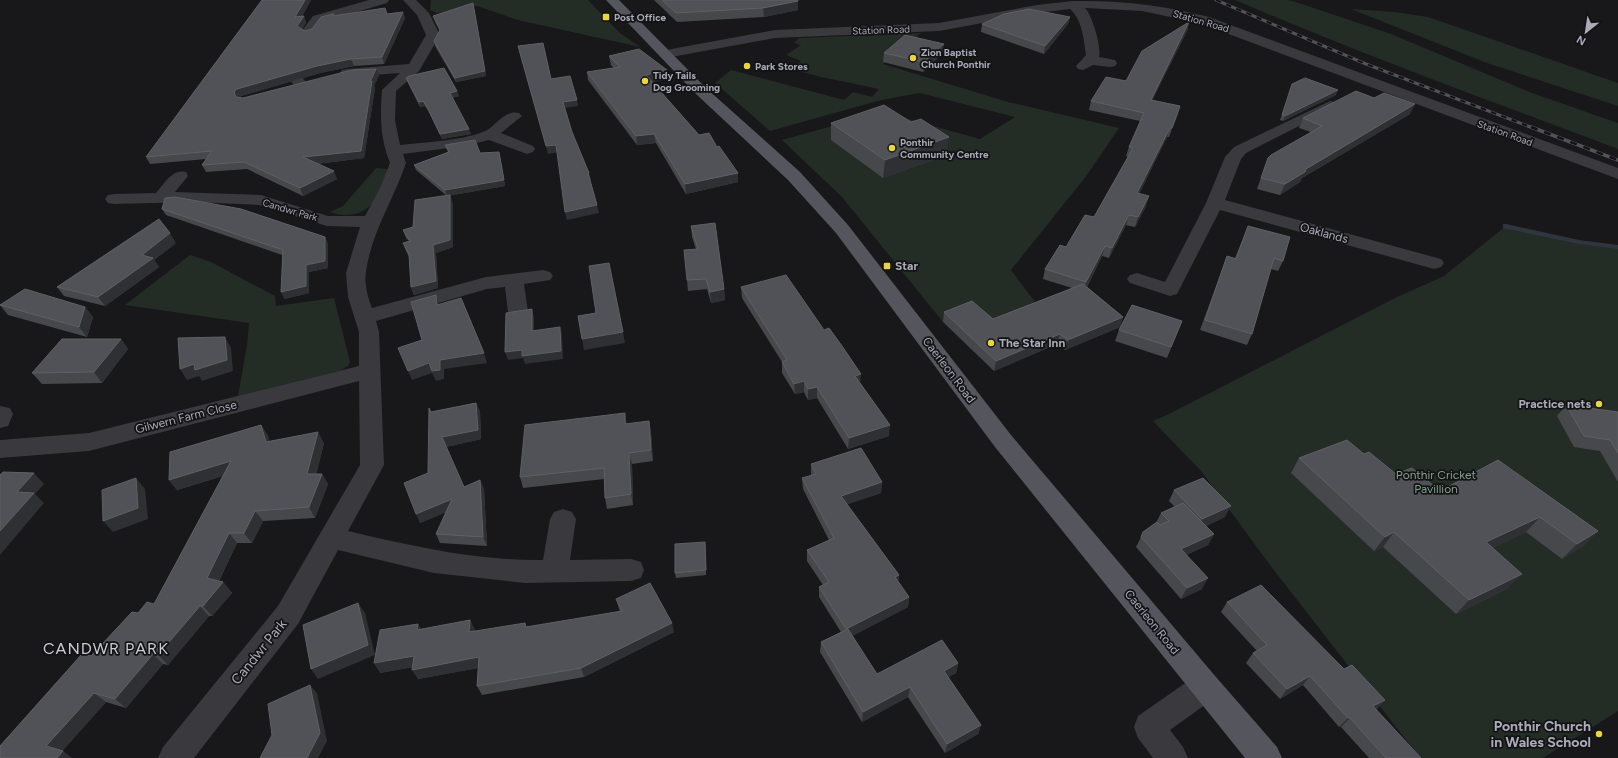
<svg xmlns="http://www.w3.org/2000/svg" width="1618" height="758" font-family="Figtree,sans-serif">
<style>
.green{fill:#242c26}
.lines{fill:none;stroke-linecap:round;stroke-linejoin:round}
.stream{fill:#30353f;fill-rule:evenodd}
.minor{fill:#39393e;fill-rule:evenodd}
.major{fill:#55555d;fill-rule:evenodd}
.rail-far1-casing{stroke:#525259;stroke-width:3}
.rail-casing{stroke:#525259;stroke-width:3.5}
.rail-far1{stroke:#131315;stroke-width:2;stroke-dasharray:5.5;stroke-linecap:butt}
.rail{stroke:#131315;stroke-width:2.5;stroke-dasharray:7;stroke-linecap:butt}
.wall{fill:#47484b}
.shaded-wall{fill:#2f3033}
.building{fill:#515257;stroke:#5f6066}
.poi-dot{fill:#e8d541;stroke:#131315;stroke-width:1.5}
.labels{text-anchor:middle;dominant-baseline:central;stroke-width:3.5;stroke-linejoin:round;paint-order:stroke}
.far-poi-label{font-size:10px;font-weight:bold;fill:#abacb9;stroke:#131315;text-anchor:start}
.far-street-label{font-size:10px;fill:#abacb9;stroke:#131315}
.street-label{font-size:12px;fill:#abacb9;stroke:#131315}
.poi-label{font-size:12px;font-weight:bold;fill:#abacb9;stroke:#131315;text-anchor:start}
.park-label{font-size:12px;fill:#83a28c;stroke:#131315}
.near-street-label{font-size:14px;fill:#abacb9;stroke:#131315}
.near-poi-label{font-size:14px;font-weight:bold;fill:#abacb9;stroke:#131315;text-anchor:end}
.near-neighbourhood-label{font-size:16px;letter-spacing:1px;fill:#cbccd5;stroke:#131315}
</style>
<rect width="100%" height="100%" fill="#18181a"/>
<path class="green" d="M431,0H588L620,33L640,47L518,20L477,6L437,13L430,10Z
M1235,0H1288L1299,3L1391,34L1532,93L1618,123V149C1490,101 1361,54 1235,0Z
M1351,9L1395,12L1428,17L1618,83V106L1487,63Z
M921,33L883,64L1008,102L1119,128L1087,175L1011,270L1041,310L991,330L970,311L943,322L842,197L782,140L883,112L980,139L1015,117L920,93L881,100L770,131L715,83L731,70L844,100L853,92L872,97L879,89L821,77L791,69L801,61L786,55L801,45L794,43L799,38Z
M376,168L387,169C384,199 363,224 330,212L343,206Z
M1506,226L1579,242L1618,247V711L1543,758H1420L1270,565L1201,471L1153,421L1167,415L1395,298L1444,276Z
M190,255L211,262L275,296L276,306L334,298L350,362L348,366L339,371L238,396L247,345L249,323L125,305Z"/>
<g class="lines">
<path class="stream" d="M1503,224H1506L1579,240L1618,245V249L1579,244L1503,228Z"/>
<path class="minor" d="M369,0H389L387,3L323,22L313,35L308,36L301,32L313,16Z
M403,0H416L429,13L440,35L419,71L396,91L395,120L400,145C425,142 459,141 483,132C496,127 504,109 519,113L522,116L501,133L533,146L535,149L533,152L527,154L489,140L464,146L403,154L406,163C394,199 371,233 366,272C364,284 368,298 372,308L486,277L543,270L550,272L553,276L550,280L524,284L528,312L525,317L518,318L511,317L508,312L505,287L487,289L376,321L379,332L384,465L348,531C412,546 477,561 543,560L550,519L554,512L563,509L572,512L576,519L570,560L631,559L641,562L644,570L641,578L631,581L525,583L434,573L338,550L298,624L194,758H158L163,747L278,606L360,465L359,381L89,451L0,458V440L89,433L359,366V332L348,297L346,273L360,227L327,226L259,205L192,202L114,204L108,203L105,199L108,195L114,194L156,193C165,183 172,169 186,172L188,176L175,192L261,195L328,216H365L380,188L390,163C380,138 380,117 382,90L400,73L347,77L342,76L340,73L342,70L347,69L409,64L426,35L417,15Z
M1073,1C1120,0 1164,5 1209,17L1618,168V179L1199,23L1142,11L1085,8C1092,14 1102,49 1099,57L1115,60L1117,63L1115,66L1110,67L1093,65L1083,70L1078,69L1076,66L1086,55C1084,40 1082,19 1070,9L1037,13L939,31L775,38L666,58L661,57L659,54L661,51L666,50L775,30L939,23L1037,5Z
M290,66L295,67L307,84L305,87H295L283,70L285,67Z
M1330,101L1335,102L1337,105L1335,108L1246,153L1241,159L1225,200L1441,259L1444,263L1441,267L1434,269L1427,267L1220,210L1177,294L1170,296L1130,283L1127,279L1130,275L1137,273L1165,282L1206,203L1225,157L1234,147Z
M0,406L10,408L13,414L8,426L0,428Z
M1205,673L1216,677L1220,687L1216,697L1170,730L1183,747L1188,758H1153L1138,738L1134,727L1138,716L1194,677Z"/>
<path class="major" d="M606,0H619L706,88L800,172L848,225L1011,435L1216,677L1277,747L1282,758H1245L995,447L836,233L788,180L696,94Z"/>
<defs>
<path id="rail-far1" d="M1216,0L1366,64L1533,128"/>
<path id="rail" d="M1531,127L1618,160"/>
</defs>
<use href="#rail-far1" class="rail-far1-casing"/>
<use href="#rail" class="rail-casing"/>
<use href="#rail-far1" class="rail-far1"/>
<use href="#rail" class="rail"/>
</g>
<path class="wall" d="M262,0H311L302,16H304L306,23L302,29L305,31L312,29L335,16L387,14L403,12L405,18L384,64L354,66L320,73L241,96L239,97L243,98L379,75L374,86L375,88L364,158L317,164L337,179L303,196L247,169L206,172L202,165L206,159L150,164L146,157Z
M654,0H798V10L764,17L677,22Z
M473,3L486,76L456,82L435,46L434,41L440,31L435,21L433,16Z
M1070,17L1068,24L1044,54L981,32L982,24Z
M1189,22L1187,31L1152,100L1180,106L1169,137H1167L1139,194L1146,206L1135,227L1126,225L1109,258L1102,256L1087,287L1123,317L1120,327L1065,350L1057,344L994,371L943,322L944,312L993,319L1072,288L1043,279L1045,269L1094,217L1128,157L1126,156L1129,147L1140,121L1089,110L1091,101L1126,81Z
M884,53H943L923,72L883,62Z
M609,56L667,70L668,79L652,82L699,135L717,147L738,173V182L686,194L656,143L637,145L588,80L587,72L614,68L611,65Z
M406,78L457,91L459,96L452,98L471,134L442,139L429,112L425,106L420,107L408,83Z
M1291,89L1336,95L1283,121L1280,120Z
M1410,114L1302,178L1300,182L1280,195L1257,189L1268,158L1311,132L1299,128L1303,118Z
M831,123L947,155L883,178L831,140Z
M445,145L480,153L500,157L505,186L447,196L416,170L414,165L448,152Z
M453,203V247L436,253L438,288L414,295L411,287L409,257L406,251L403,243L409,241L406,238L403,230L413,227Z
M162,209L325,237L328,244V268L309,272V293L284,299L282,255L166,215Z
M691,226L724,289L725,300L711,303L707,289L688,291L687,280L696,249L692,237Z
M1248,226L1283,261L1278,271L1271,269L1252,334L1247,345L1200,330L1227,256L1235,258Z
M176,243L154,260L159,267L105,306L64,296L57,287Z
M741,287L860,383L889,436L848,449L817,398L808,400L804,392L795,394L782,373V362L742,298Z
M0,304L85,307L93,317L87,337L8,315L0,305Z
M1182,321L1167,358L1115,341L1119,330Z
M121,339L128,349L102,383L42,384L32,373Z
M476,403L480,412L481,439L446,447L464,487L480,480L484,489L487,546L440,543L436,534L446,512L420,523L428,473L431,412Z
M1566,405L1618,412V482L1600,451L1574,447L1557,416Z
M649,421L651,432L653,461L632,464L633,505L607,509L605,498L604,479L523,488L520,477L627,424Z
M261,425L268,436L269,442L324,443L316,474H322L328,484L315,518L263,521L252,543H237L219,581L223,582L232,593L212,616H209L168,665L163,664L126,708L106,702L62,751L72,758H0L91,656L138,613L154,604L223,476L177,490L169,480Z
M1364,454L1396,474L1440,491L1598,531L1583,546L1562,559L1526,532L1492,548L1508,588L1456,614L1383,547L1374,551L1291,473L1299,458Z
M811,464L882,482L881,493L847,504L899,575L898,582L909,597L908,607L852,636L877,674L958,663L956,673L948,677L981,725L978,734L945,753L908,697L862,722L820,652L821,642L841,632L819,597V587L823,585L807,561V550L829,540L803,489L802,478L811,476Z
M1174,490L1225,517L1206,526L1214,534L1208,545L1186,555L1202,589L1181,599L1136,547L1141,537L1156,523L1161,513L1175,507L1169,501Z
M706,547V575L676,578L675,573Z
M616,599L674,632L584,677L482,695L477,686L478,668L418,679L413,667L380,673L421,629L470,620L475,631L527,627L620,612Z
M1227,602L1344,669L1385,700L1376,710L1421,758H1369L1341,727H1339L1303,685L1280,699L1246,663L1253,653L1257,651L1221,612Z"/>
<path class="shaded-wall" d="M305,0H311L298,24L295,17Z
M798,1V10L764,17L763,8Z
M473,3L486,76L456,82L455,78Z
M403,12L405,18L384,64L382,57Z
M304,16L306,23L300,32L297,26Z
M1070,17L1068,24L1044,54L1045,46Z
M1189,22L1187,31L1148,109L1151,100Z
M944,44L943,53L923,72L924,62Z
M351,59L354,66L320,73L241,96L238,99L234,92L237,89L317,66Z
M376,69L379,75L374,86L375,88L364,158L307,165L303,157L370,82Z
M667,70L668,79L647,83L646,75Z
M1338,90L1336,95L1283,121L1285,116Z
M457,91L459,96L451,98L450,93Z
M577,100L578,106L565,108L563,102Z
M423,101L425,106L420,107L419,102Z
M1415,104L1410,114L1302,178L1300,182L1280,195L1285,184L1306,169Z
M1180,106L1178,115L1169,137L1172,128Z
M1170,128L1167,137L1135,203L1137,193Z
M469,129L471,134L442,139L440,134Z
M654,134L656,143L637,145L636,136Z
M949,137L947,155L883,178L885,160Z
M556,145L558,152L548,154L546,146Z
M499,152L505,186L447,196L445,190Z
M334,171L337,179L303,196L300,188Z
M588,173H589L591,180L589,181Z
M738,173V182L686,194L685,184Z
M450,195L453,203V247L436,253L438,288L414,295L411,287L433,245Z
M1149,196L1146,206L1135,227L1138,217Z
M597,205L599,213L567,220L565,212Z
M1129,215L1126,225L1109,258L1112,248Z
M170,233L176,243L154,260L159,267L105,306L98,297L142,255Z
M325,237L328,244V268L309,272V293L284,299L281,292L306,265Z
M1105,246L1102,256L1084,292L1086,282Z
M724,289L725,300L711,303L710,292Z
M436,295L439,304L437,305Z
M85,307L93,317L87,337L79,327Z
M532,309L534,317V339L532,331Z
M1123,317L1120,327L1065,350L1068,340Z
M560,327L562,335L563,359L525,364L523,358L508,360L505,352Z
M623,332L625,343L584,350L582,339Z
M1060,334L1057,344L994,371L996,361Z
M225,337L231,348L233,371L202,381L199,376L187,380L180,369Z
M121,339L128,349L102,383L94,372Z
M484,353L487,363L444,369V379L436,381L432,373L412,380L408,371L440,360Z
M861,374L860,385L855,376Z
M804,381V392L795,394L794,384Z
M817,387V398L808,400V389Z
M476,403L480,412L481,439L446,447L442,437Z
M625,413L627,424H625Z
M649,421L651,432L653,461L651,450Z
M261,425L268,436L273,453L266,442Z
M890,425L889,436L848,449L849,438Z
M318,432L324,443L314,485L307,474Z
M629,453L632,464L633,505L631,494Z
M231,461L239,471L177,490L169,480Z
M34,473L44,484L35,494L44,503L0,555V531L17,492Z
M322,474L328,484L315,518L309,507Z
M136,478L145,489L148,519L113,532L103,521Z
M480,480L484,489L487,546L483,537Z
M882,482L881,493L840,507L841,496Z
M452,499L456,508L420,523L416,514Z
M1231,506L1225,517L1197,530L1202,519Z
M255,511L263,521L252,543L244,533Z
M1540,517L1526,532L1473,557L1486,542Z
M1598,531L1583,546L1562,559L1577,544Z
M1394,532L1383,547L1374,551L1385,537Z
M229,533L237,543L215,588L207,578Z
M1214,534L1208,545L1176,559L1181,549Z
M705,542L706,547V575V570Z
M1522,574L1508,588L1456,614L1469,600Z
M899,575L898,586L895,577Z
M1208,578L1202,589L1181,599L1187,588Z
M223,582L232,593L212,616L203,606Z
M909,597L908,607L846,639V629Z
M358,603L365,613L375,655L318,679L311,669Z
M200,606L209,616L168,665L158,655Z
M470,620L475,630L474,641L469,632Z
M672,623L674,632L584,677L581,668Z
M418,624L424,633L417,630Z
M153,654L163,664L126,708L115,699Z
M414,656L420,666L380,673L374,663Z
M479,657L484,667L418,679L412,670Z
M958,663L956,673L941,681L944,671Z
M1310,676L1303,685L1280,699L1287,689Z
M310,685L317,693L327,741L318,758H307Z
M910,687L908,697L862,722L863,712Z
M94,693L106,702L59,755L46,746Z
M1385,700L1376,710L1373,706Z
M1348,718H1350L1341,727H1339Z
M981,725L978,734L945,753L947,744Z
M63,751L72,758H57Z"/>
<path class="building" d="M262,0H305L295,17L304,16L297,26L305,31L312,29L321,17L332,14H334L333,16L385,8L387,14L403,12L382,57L351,59L317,66L237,89L234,92L236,97L243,98L352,70L376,69L370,82L372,81L361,151L303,157L334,171L300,188L244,162L202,165L212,151L146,157Z
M662,0H798V1L763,8L676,13Z
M473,3L485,71L455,78L434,41L440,30L433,16Z
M1029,9L1070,17L1045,46L982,24L1004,14Z
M1189,22L1151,100L1180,106L1172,128H1170L1137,193L1149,196L1138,217L1129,215L1112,248L1105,246L1086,282L1045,269L1060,245L1066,247L1085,215L1094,217L1133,148L1129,147L1144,113L1091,101L1106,77L1126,81L1142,51Z
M905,35L944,44L924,62L884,53Z
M543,43L551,79L570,76L577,100L563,102L572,132L589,173H588L597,205L565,212L556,145L546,146L518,46Z
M639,49L667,70L646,75L699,135L709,133L717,147L719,146L738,173L685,184L654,134L636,136L587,72L620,67L609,56Z
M444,68L457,91L450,93L469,129L440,134L427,107L423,101L419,102L406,78L409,76Z
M1305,78L1338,90L1285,116L1282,115L1292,84Z
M1356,91L1374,98L1384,93L1415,104L1306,169L1305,172L1285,184L1261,178L1268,158L1271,155L1322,126L1303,118Z
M884,105L911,122L921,119L949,137L885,160L831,123Z
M475,140L480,153L499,152L504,180L445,190L414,165L449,152L445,145Z
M450,195V240L433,245L436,281L411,287L409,254L403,243L410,241L403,230L413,227L415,200Z
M175,197L241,209L325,237V261L306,265V286L281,292L283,250L162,209L165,198Z
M159,219L170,233L142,255L153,258L98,297L57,287Z
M715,223L724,289L710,292L706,279L687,280L684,250L698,249L691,226Z
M1248,226L1290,237L1283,261L1274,258L1252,334L1205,320L1227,256L1236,259Z
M609,263L623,332L582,339L578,316L596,313L589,266Z
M786,275L824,330L829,328L842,346L861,374L855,376L890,425L849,438L817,387L808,389L804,381L794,384L782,362L787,360L741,287Z
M1083,284L1123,317L1068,340L1060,334L996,361L944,312L972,301L993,319Z
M25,289L85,307L79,327L0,305Z
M436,295L437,305L461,298L484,353L440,360V370L432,371L429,363L408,371L398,348L422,340L411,302Z
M1132,305L1182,321L1171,347L1119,330Z
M532,309V331L560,327L561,351L522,356V350L505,352L506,313Z
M225,337L227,360L195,370L194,364L180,369L178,338Z
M62,339H121L94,372L32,373Z
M476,403L478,430L442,437L464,487L480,480L483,537L436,534L452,499L416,514L404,483L428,473L429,408L431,412Z
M1566,405L1618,412V453L1610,440L1584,436Z
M625,413V424L649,421L651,450L629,453L631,494L605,498L604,468L520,477L525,425Z
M261,425L266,442L318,432L307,474H322L309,507L255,511L244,533H229L207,578L223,582L203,606H200L158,655L153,654L115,699L94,693L46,746L63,751L57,758H0V746L82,654L91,656L132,612L138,613L147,602L154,604L231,461L169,480L170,452Z
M1347,440L1364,454L1369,452L1396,474L1412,468L1440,491L1498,460L1598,531L1577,544L1540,517L1486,542L1522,574L1469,600L1394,532L1385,537L1299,458Z
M861,448L882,482L841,496L899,575L895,577L909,597L846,629L819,587L829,582L807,550L834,538L802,478L816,474L811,464Z
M3,472L34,473L17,492L34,493L0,531V475Z
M136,478L138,508L103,521L102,490Z
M1203,478L1231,506L1202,519L1174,490Z
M1183,503L1214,534L1181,549L1208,578L1187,588L1141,537L1143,532L1157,522L1160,525L1169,521L1161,513Z
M705,542L706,570L675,573V544Z
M650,583L672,623L581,668L477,686L479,657L412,670L414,656L374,663L380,630L418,624L417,630L470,620L469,632L525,623L526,627L622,611L616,599Z
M1261,585L1344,669L1352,665L1385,700L1373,706L1421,758H1386L1350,718H1348L1310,676L1287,689L1253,653L1267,645L1227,602Z
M358,603L368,645L311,669L303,625Z
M848,629L877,674L942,640L958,663L944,671L981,725L947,744L910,687L863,712L821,642Z
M310,685L320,733L307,758H260L272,735L268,704Z"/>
<g class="poi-dot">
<rect x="602" y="13" width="8" height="8" rx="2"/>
<circle cx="913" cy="58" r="4"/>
<circle cx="747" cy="66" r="4"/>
<circle cx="645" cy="81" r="4"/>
<circle cx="892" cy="148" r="4"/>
<rect x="883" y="262" width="8" height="8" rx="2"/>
<circle cx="991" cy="343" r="4"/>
<circle cx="1599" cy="404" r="4"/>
<circle cx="1599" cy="734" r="4"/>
</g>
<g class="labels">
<g class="far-poi-label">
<text x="614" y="17">Post Office</text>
<text x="921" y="52">Zion Baptist<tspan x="921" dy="12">Church Ponthir</tspan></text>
<text x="755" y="66">Park Stores</text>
<text x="653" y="75">Tidy Tails<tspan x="653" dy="12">Dog Grooming</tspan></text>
<text x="900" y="142">Ponthir<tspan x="900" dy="12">Community Centre</tspan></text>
</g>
<g class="far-street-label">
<text transform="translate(1201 21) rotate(16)">Station Road</text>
<text transform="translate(881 30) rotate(-2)">Station Road</text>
<text transform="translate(1505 133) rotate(20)">Station Road</text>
<text transform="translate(290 210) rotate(16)">Candwr Park</text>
</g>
<g class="street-label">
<text transform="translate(1324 233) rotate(15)">Oaklands</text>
<text transform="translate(949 370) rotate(53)">Caerleon Road</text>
<text transform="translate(186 417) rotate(-14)">Gilwern Farm Close</text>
<text transform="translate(1152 622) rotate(51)">Caerleon Road</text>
</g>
<g class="poi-label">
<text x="895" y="266">Star</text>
<text x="999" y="343">The Star Inn</text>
<text x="1591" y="404" text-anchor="end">Practice nets</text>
</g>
<g class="park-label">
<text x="1436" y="475">Ponthir Cricket<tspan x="1436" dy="14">Pavillion</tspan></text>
</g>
<g class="near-street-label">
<text transform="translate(259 652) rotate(-51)">Candwr Park</text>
</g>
<g class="near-poi-label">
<text x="1591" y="726">Ponthir Church<tspan x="1591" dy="16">in Wales School</tspan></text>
</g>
<g class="near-neighbourhood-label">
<text x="106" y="648">CANDWR PARK</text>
</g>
</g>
<g transform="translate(1586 32) rotate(210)" stroke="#131315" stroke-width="3" paint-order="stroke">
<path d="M0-3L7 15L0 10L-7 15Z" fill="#abacb9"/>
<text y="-6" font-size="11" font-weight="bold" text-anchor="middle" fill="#abacb9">N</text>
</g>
</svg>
